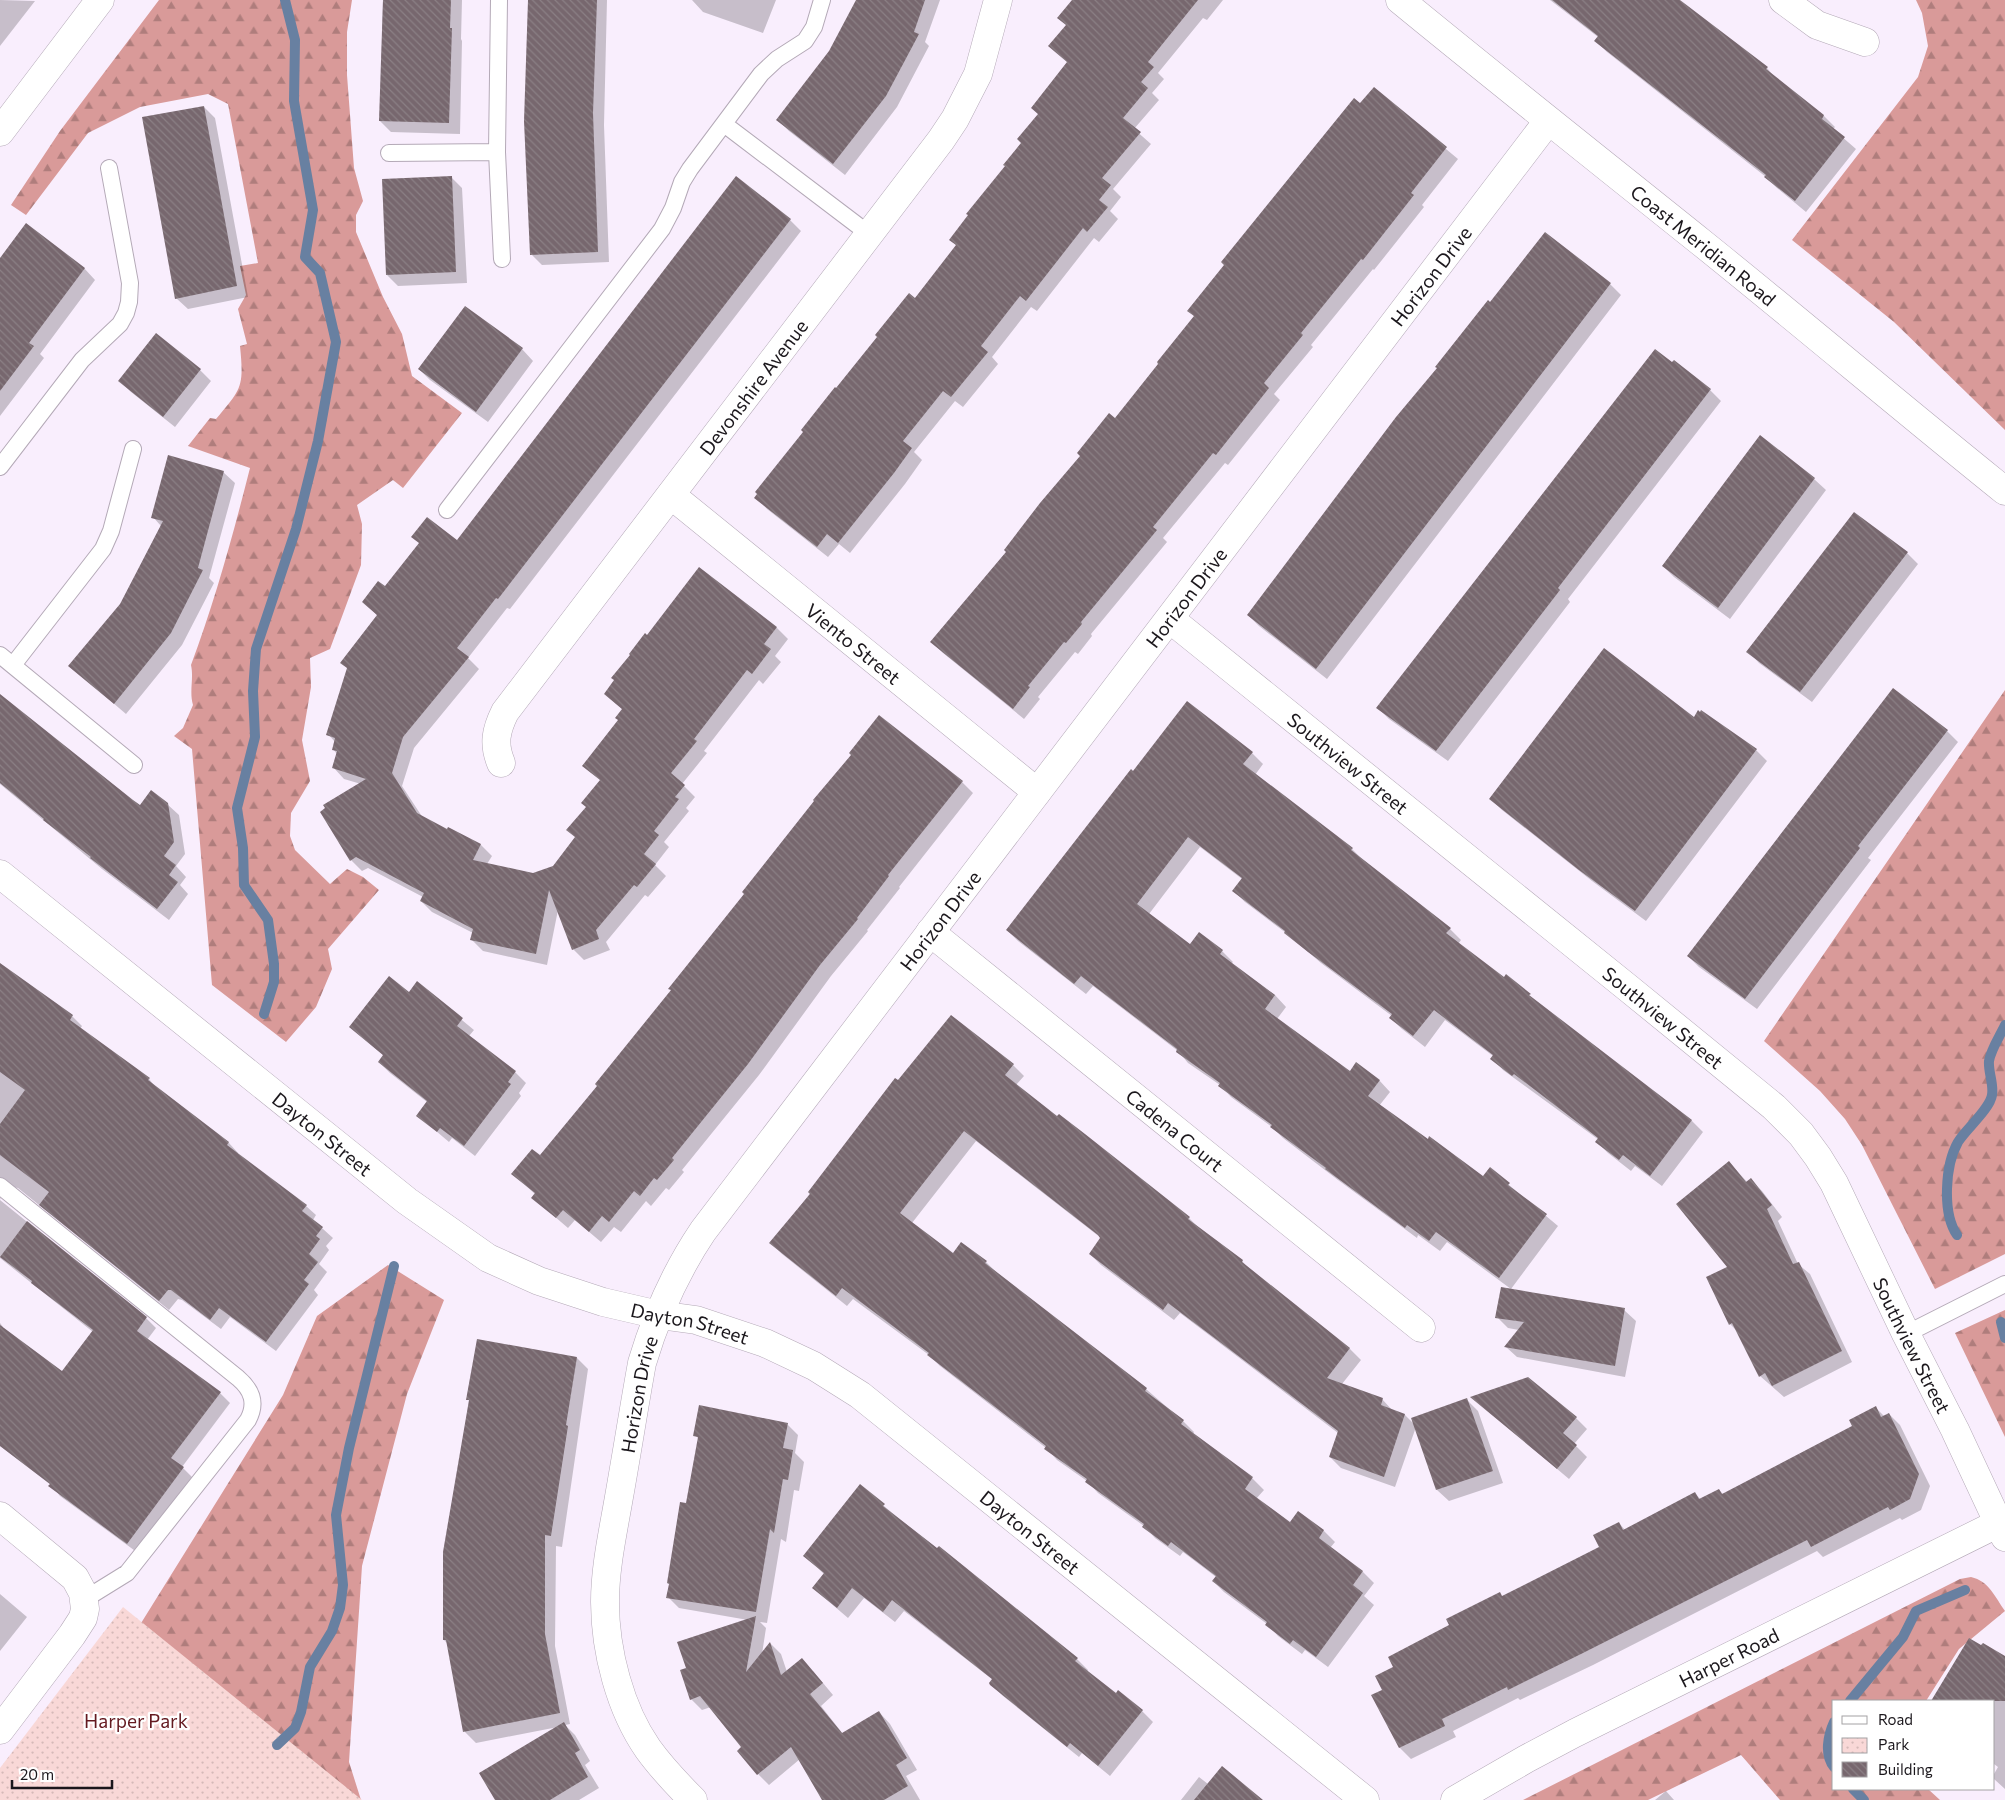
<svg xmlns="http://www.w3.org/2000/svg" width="2005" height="1800" font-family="Commissioner,sans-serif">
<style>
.forest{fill:url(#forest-firs)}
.park{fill:url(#park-dots)}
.shadow{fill:#0003}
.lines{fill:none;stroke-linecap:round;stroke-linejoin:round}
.stream{stroke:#6880a1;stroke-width:10}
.building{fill:url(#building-back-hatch)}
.lane-casing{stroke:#b4a9b7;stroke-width:18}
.street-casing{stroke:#b4a9b7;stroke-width:29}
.secondary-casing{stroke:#b4a9b7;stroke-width:29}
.lane{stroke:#fff;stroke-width:16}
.street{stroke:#fff;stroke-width:28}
.secondary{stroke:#fff;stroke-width:28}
.labels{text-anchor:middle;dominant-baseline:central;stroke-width:4.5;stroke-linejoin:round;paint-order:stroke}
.street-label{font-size:19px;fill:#1b171c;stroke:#fff}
.park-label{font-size:19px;fill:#641a20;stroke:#fff}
</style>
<defs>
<pattern id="forest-firs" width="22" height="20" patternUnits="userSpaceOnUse" patternTransform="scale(1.25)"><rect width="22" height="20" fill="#d99a99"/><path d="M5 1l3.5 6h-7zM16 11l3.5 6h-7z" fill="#af7d7c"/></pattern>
<pattern id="park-dots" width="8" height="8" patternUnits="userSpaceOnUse" patternTransform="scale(1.25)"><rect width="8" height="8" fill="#f9d8d7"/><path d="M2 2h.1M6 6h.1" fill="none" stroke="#d5b9b8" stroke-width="1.8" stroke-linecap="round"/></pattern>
<pattern id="building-back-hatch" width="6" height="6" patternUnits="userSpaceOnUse" patternTransform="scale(1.25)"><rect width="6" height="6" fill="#77676e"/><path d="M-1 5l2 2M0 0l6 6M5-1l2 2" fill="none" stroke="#8b8085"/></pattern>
</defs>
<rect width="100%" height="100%" fill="#f9eefd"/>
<path class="forest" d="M159,0H352L347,32V75L354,168L363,201L356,215V232L383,297L402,334L412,376L462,413L403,488L393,480L357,505L362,524L361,565L330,649L310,658L311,687L302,740L310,781L291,813L290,836L295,850L330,884L347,869L363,877L379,890L328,949L332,969L316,1007L286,1042L212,985L192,749L174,736L183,728L193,705C189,691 194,679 191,665C215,601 233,535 250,468L188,446L210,418L216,419C242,388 244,387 240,346L247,344L238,309L246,295L240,266L258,263L228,104L208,94L140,107L88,133L26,215L11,205L60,131Z
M1916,0H2005V430L1894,322L1792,240L1918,77L1928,46L1922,13Z
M2005,690V1254L1935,1289L1862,1145L1845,1119L1820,1091L1764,1041Z
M388,1265L444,1300L407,1394L362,1566L349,1762L361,1800H4L138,1628L283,1395L317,1316Z
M2005,1310V1437L1955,1333Z
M1971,1577C1989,1581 1995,1597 2005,1611L1959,1649L1926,1701H1834V1789H1928L1940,1800H1780L1741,1755L1648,1800H1523L1960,1579Z"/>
<path class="park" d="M123,1607L362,1800H0V1768Z"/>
<path class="shadow" d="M0,0L35,1L0,46Z
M383,0H462L461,39L462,41L460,134L391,132L380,121Z
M529,0H607L604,125L609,262L542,265L531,254Z
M692,0H776L763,33L703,12Z
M858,0H940L925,42L929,46L897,107L845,175L789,131L778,120L830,52Z
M1074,0H1223L1207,20L1203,18L1158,73L1164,79L1152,93L1159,100L1134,129L1151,144L1113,189L1121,197L1110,211L1118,219L1099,242L1094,238L1037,311L1031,307L992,357L998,364L963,407L955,401L914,452L922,460L905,484L850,553L839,544L828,557L767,509L756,497L957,246L951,240L1023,143L1039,115L1032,108L1068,63L1050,46L1067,26Z
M1550,0H1679L1767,68L1777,80L1824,116L1835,127L1833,129L1856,149L1806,212L1777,188L1766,177L1607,52L1596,41L1598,37Z
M1374,89L1458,159L1422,205L1424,207L1374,270L1373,269L1311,345L1313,347L1274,394L1280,400L1228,465L1225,463L1163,538L1167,542L1091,634L1092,636L1078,654L1075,652L1038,697L1040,699L1024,719L943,653L932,642L1115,420L1195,317L1189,311Z
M204,107L215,118L248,297L188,309L176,298Z
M451,177L462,188L467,283L398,286L387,275Z
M736,178L790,220L801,231L510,609L507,608L468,658L479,669L414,748L402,786L423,818L447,831L449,828L481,845L492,856L487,864L533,874L553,867L576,838L587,807L601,781L584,765L620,721L623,710L605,694L699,569L777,628L788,639L775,656L781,662L763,684L759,680L704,751L707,753L682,784L695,797L686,808L689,811L664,842L669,847L655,865L666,876L648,897L645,895L606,942L610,950L584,960L573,949L558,910L547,965L483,951L472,940L473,933L432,912L421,901L423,897L368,868L362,871L351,860L361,784L344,779L333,767L337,754L333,749L335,742L328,734L378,616L363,602L457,542Z
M0,261L84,268L95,280L40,354L44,358L0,416Z
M1610,284L1621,295L1327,679L1259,626L1248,615L1490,304Z
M522,349L533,361L488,422L430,380L419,369Z
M200,370L211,381L175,427L131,392L120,381Z
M1710,390L1721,401L1568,599L1570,602L1448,761L1389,719L1378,708Z
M1760,437L1814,479L1826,490L1730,619L1674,577L1663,566Z
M223,472L235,483L209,578L214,583L182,645L126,714L70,666L121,604L161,526L153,517Z
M1907,553L1918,564L1812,702L1759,663L1748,651Z
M0,695L140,806L167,804L179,815L185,854L176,866L186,877L180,885L188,894L169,920L102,869L0,784Z
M1694,719L1756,750L1767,761L1646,921L1592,881L1502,810L1491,799Z
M1947,731L1958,742L1868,858L1871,860L1757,1009L1699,967L1688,956Z
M1252,753L1263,764L1255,775L1352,849L1363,860L1450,929L1461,940L1458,944L1504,979L1506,976L1542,1007L1692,1121L1703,1132L1662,1186L1635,1166L1631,1171L1608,1153L1597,1142L1599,1140L1503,1070L1492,1058L1493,1056L1445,1020L1425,1047L1402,1029L1390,1018L1392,1016L1321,963L1286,933L1245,902L1234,891L1242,879L1200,847L1149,914L1190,946L1222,951L1233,962L1231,964L1275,995L1286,1007L1277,1019L1350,1073L1379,1080L1390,1092L1379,1106L1484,1178L1490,1169L1558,1226L1511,1289L1447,1242L1440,1251L1418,1235L1417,1238L1338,1180L1283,1138L1272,1127L1231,1097L1220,1085L1188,1063L1178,1051L1093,986L1086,994L1018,941L1007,930L1133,772Z
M962,782L973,793L899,887L900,888L867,930L868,931L831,976L759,1075L682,1170L684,1172L669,1190L666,1188L651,1206L646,1201L621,1232L614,1227L601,1242L575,1220L568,1228L533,1198L536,1195L513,1174L540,1157Z
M0,964L72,1016L82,1026L80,1029L149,1079L158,1090L229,1143L238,1153L237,1154L306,1206L316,1215L313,1220L333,1238L326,1246L329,1250L319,1264L327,1272L314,1290L318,1295L276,1351L230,1317L221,1329L182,1300L178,1299L169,1310L18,1188L7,1186L2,1190L0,1200Z
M417,983L474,1030L469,1036L515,1072L526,1083L519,1093L521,1096L475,1156L452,1138L449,1142L417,1115L427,1102L390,1073L379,1062L384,1056L350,1027L409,993Z
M1013,1065L1024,1076L1016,1085L1189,1218L1200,1229L1242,1261L1253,1273L1350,1349L1361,1360L1342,1384L1382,1399L1393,1411L1405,1415L1415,1425L1467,1400L1478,1411L1503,1483L1449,1501L1437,1490L1416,1427L1395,1487L1341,1468L1330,1457L1338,1433L1180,1313L1174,1320L1101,1265L1090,1254L1101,1238L976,1141L912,1223L954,1255L986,1262L997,1273L1146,1389L1183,1421L1194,1432L1193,1434L1252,1478L1264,1490L1256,1499L1290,1524L1299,1513L1324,1531L1335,1542L1330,1548L1363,1572L1374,1583L1364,1596L1374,1605L1328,1667L1305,1650L1302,1654L1278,1636L1267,1624L1224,1592L1213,1581L1216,1577L1183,1552L1180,1556L1155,1538L1144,1526L1098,1493L1087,1481L1057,1460L1046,1448L940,1366L929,1355L853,1299L847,1306L782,1254L771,1243L898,1082Z
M1729,1162L1748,1183L1751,1180L1762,1191L1782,1217L1778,1221L1798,1264L1810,1274L1852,1362L1784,1397L1760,1376L1738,1332L1730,1324Z
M0,1200L146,1318L156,1328L147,1340L220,1393L230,1403L182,1467L193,1478L138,1553L60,1496L51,1485L0,1446V1323L3,1327L2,1328L62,1373L93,1332L0,1258Z
M1624,1310L1636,1321L1625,1377L1517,1357L1506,1347L1519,1330L1508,1328L1497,1317Z
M577,1358L588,1369L562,1547L556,1546L555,1646L570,1724L565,1725L575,1735L590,1761L585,1765L599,1788L579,1800H496L558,1727L476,1743L465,1732L448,1644L444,1640L470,1402L468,1399Z
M1473,1398L1576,1418L1587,1429L1574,1444L1587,1457L1569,1479Z
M1876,1408L1884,1416L1889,1414L1900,1425L1930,1486L1921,1510L1902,1520L1900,1518L1823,1557L1817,1551L1593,1665L1520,1700L1518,1698L1453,1731L1456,1737L1411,1759L1400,1748L1373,1696L1383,1690L1395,1667L1503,1597L1601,1548L1619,1523L1625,1530L1695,1493L1701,1500L1719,1490L1724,1495L1854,1427Z
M787,1424L798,1435L795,1453L804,1462L799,1491L794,1490L786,1542L781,1539L767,1623L760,1622L766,1628L762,1654L770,1643L781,1654L787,1672L813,1671L833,1695L821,1706L843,1734L879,1712L890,1724L917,1770L906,1776L920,1800H824L800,1759L769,1785L758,1774L743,1747L711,1707L702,1710L691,1699L687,1669L748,1620L679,1608L668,1597L687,1505L699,1439L695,1435Z
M860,1486L896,1516L1077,1659L1088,1670L1087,1672L1116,1695L1142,1711L1153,1722L1110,1776L1082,1753L1079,1757L1003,1696L990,1683L993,1680L904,1611L895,1622L864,1598L848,1618L813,1588L824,1574L805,1556Z
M0,1594L27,1617L0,1651Z
M1970,1640L2005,1665V1789L1994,1779V1774L1998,1767L1994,1764V1701H1932Z
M1199,1777L1208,1784L1261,1800H1181Z
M1666,1791L1674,1800H1655Z"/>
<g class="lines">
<path class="stream" d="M264,1014L274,982V964L268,920L244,885L243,848L237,808L255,737L253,691L256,649L296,529L318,441L336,342L320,273L305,257L313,210L294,101L295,40L285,0
M1957,1235C1942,1213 1945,1165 1958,1142C1966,1129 1990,1109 1992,1095C1994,1084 1988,1072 1989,1061C1991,1049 2000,1036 2005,1025
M2001,1322L2005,1338
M1850,1701L1903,1637L1916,1611L1965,1590
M1834,1722C1828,1735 1824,1755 1834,1767
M277,1745L295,1728L301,1712L310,1667L332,1631L340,1608L343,1585L336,1515L349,1448L394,1266
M1853,1789L1864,1800"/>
</g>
<path class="building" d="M383,0H451L450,28H452L449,123L379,121Z
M528,0H597L593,113L598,252L530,255L524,121Z
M856,0H925L914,32L919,34L886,96L833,164L776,120L829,51Z
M1072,0H1198L1148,62L1154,67L1141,82L1148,88L1123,118L1141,132L1102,178L1111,185L1099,200L1108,207L1087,232L1083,228L1026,301L1020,296L981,346L988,352L951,397L943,391L903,441L912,448L894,473L838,543L827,534L817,547L754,498L757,494L755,492L803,432L801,430L835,387L836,388L877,337L875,335L909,293L915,298L956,245L949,240L968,215L966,214L1005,166L1003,165L1021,143L1017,139L1038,114L1031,108L1067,62L1048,46L1066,25L1057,18Z
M1552,0H1680L1768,67L1766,69L1824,115L1822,119L1845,137L1795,201L1764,177L1766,175L1594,41L1598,36Z
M1374,87L1447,147L1411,193L1414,195L1363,260L1361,259L1301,333L1303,335L1264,383L1269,388L1216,455L1213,453L1153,527L1157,530L1081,622L1082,624L1066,643L1064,642L1028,686L1030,687L1013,709L930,642L1006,552L1004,550L1040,503L1080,456L1077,453L1109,413L1115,418L1158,364L1157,362L1194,316L1187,311L1224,265L1221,262L1354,98L1360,103Z
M204,106L237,286L175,299L142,117Z
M452,176L456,272L386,275L382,179Z
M736,176L791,219L498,599L496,598L457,648L469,657L403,737L392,773L417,813L447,829L448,827L481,844L473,860L533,873L553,866L575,837L566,830L586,807L581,803L600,780L582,766L618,720L615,718L622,709L604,694L614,680L611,678L630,655L629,654L645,633L647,635L699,567L777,627L764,644L771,649L752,674L747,670L694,739L697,741L671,773L685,785L675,797L679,799L654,831L659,835L644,854L656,864L637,887L634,885L596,930L599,939L572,950L549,890L536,954L470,940L473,929L420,901L424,893L356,857L350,861L320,812L325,808L323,805L366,779L332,768L337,751L332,750L335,738L326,735L347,668L340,663L377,615L362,602L378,581L385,586L419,543L411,537L427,517L457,540Z
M26,223L85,268L29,343L34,346L0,391V258Z
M1545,232L1611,283L1316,669L1247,615L1396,417L1437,368L1435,367L1488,300L1490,302Z
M465,306L523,348L476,412L418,369Z
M156,333L201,369L163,417L118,381Z
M1655,349L1672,362L1674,360L1711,389L1558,588L1560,590L1436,751L1376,708Z
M1760,435L1815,478L1718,608L1662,566Z
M168,455L224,471L198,568L203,570L171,633L114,704L68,666L120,604L163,521L151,518Z
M1854,512L1908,552L1800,692L1746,652Z
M1604,648L1694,717L1698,710L1700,712L1701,710L1757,749L1635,911L1579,870L1489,799Z
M1893,688L1948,730L1858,846L1860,848L1745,999L1687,956Z
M0,694L133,800L140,805L151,790L168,803L174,842L164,856L176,865L169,875L178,882L157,909L90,858L91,857L43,820L44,819L0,783Z
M1187,701L1253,752L1243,764L1353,848L1351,850L1451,928L1446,933L1504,977L1506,974L1531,994L1529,995L1692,1120L1650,1176L1623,1155L1619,1160L1595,1142L1598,1138L1514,1074L1512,1076L1490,1059L1493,1055L1434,1010L1413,1036L1389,1018L1392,1014L1308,952L1284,933L1285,931L1232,891L1242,878L1188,837L1137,904L1190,944L1199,932L1223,950L1220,954L1275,995L1265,1009L1350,1071L1356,1062L1380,1080L1368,1096L1428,1139L1429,1136L1483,1176L1490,1167L1510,1183L1508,1185L1547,1214L1499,1278L1436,1232L1429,1241L1407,1225L1405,1228L1325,1169L1326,1168L1270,1127L1272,1125L1218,1086L1220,1083L1176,1052L1177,1049L1081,976L1074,984L1006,930L1131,769L1133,771Z
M879,715L963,781L888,875L889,876L857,918L858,919L820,965L748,1064L672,1158L674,1160L657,1180L654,1178L640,1196L634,1191L609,1222L602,1216L589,1232L563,1210L556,1218L531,1198L535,1193L511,1174L532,1149L540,1155L597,1086L595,1084L671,990L668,989L744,894L742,892L814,801L813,800L851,755L849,753Z
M0,963L73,1015L70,1020L150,1078L148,1080L229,1142L227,1145L307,1205L302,1211L323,1227L316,1236L320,1239L309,1254L318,1262L304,1280L309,1284L266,1342L219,1308L210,1320L171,1290H168L159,1301L39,1205L49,1192L0,1155V1124L25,1090L0,1072Z
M389,976L409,992L417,981L463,1018L457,1026L516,1071L508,1082L511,1084L464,1146L440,1128L437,1132L416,1116L427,1101L378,1062L383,1055L349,1027Z
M951,1015L1014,1064L1005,1075L1057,1116L1059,1114L1085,1134L1190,1217L1188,1219L1243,1260L1242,1262L1350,1348L1327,1378L1383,1398L1381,1405L1405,1414L1384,1477L1329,1457L1338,1431L1168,1303L1163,1310L1089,1254L1100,1238L1098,1235L964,1131L900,1213L953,1253L961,1242L987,1261L985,1263L1147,1388L1145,1391L1184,1420L1181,1424L1253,1477L1245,1489L1290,1522L1298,1511L1324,1530L1319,1538L1363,1571L1353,1585L1363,1593L1316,1657L1293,1640L1290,1644L1265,1625L1267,1622L1212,1581L1216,1576L1171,1542L1168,1546L1142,1527L1144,1524L1085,1482L1087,1479L1044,1449L1046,1446L927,1355L929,1353L842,1288L836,1296L769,1243L810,1194L808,1192L895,1078L898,1080Z
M1729,1161L1746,1182L1751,1178L1772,1205L1767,1209L1793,1264L1799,1262L1842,1351L1772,1386L1765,1373L1759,1377L1732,1323L1729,1325L1706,1277L1727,1267L1676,1204Z
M27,1221L147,1317L137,1331L221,1392L171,1458L184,1467L127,1544L48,1486L50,1484L0,1446V1325L62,1371L93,1330L31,1283L32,1281L0,1257Z
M1501,1287L1625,1308L1615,1366L1504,1347L1524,1322L1495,1318Z
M477,1339L577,1357L566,1425L568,1426L551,1536L545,1535V1634L560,1713L463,1732L446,1640H443V1552L469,1400H466Z
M1528,1377L1577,1417L1563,1433L1577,1445L1557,1469L1470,1397Z
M1467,1398L1493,1471L1436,1490L1411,1418Z
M699,1405L788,1423L783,1448L793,1450L788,1480L783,1479L774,1533L770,1529L756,1612L666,1598L669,1584L667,1583L680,1502L686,1503L698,1437L693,1436Z
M1876,1406L1881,1417L1889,1413L1919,1474L1910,1499L1890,1510L1888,1507L1811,1547L1807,1540L1581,1654L1508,1690L1507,1687L1442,1719L1445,1726L1399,1748L1371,1695L1382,1690L1375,1676L1393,1667L1388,1657L1449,1625L1446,1619L1500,1592L1502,1596L1599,1547L1593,1535L1619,1522L1623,1530L1695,1492L1699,1499L1719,1489L1722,1494L1852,1426L1849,1420Z
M860,1484L885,1504L883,1506L937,1548L939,1546L1078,1658L1075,1661L1116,1693L1118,1690L1143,1710L1098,1766L1070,1743L1067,1747L990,1685L989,1683L992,1679L892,1600L883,1612L852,1588L837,1608L812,1588L824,1573L803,1556Z
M756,1616L746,1672L770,1642L781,1675L802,1658L823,1683L810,1694L842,1733L879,1711L907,1758L896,1765L908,1786L884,1800H822L791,1747L757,1775L737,1751L741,1747L700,1696L690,1700L680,1670L686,1668L677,1642Z
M1969,1638L1981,1645L1983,1643L2005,1656V1701H1931Z
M564,1722L580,1750L575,1753L588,1777L550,1800H495L479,1773Z
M1222,1766L1263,1800H1194Z"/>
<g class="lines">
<defs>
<path id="lane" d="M499,0L497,152L502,259
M724,124L869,234
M389,153L497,152
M0,467L82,360L120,324L126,313L129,302L130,283L109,168
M447,510L662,229L673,208L682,182L690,169L761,74L777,59L805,41L814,27L822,0
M0,655L134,765
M13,665L103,549L111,531L133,449
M0,1186L238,1378C252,1390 257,1403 248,1420L127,1573L85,1599
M1906,1334L2005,1284"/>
<g id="street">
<path d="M1783,0L1817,25L1865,42"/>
<path id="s1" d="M671,495L1037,792"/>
<path id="s2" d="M1170,619L1628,988L1774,1107L1801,1134L1818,1157L1834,1183L1906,1334L1955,1430L2005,1537"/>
<path id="s3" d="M501,763C493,744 496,730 505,712L941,140L955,119L978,74L998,0"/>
<path id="s4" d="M930,932L1421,1328"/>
<path d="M0,1516L75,1578L83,1593L85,1609L83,1618L72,1635L0,1730"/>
<path id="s5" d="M693,1800C677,1784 661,1767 648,1749C620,1709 605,1651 605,1602C605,1567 613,1532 619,1497C627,1452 634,1407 642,1363C656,1316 676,1271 703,1231L1548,121"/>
</g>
<g id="secondary">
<path id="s6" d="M1400,0C1500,82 1601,162 1702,243C1804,325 1903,409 2005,491"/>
<path d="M0,132L100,0"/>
<path id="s7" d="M0,874L407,1201L488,1258L539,1281L603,1302L659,1315L696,1320L765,1343L814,1366L860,1395L1365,1800"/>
<path id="s8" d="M1455,1800L1526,1759L1575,1733L2005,1520"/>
</g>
</defs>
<use href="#lane" class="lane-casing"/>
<use href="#street" class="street-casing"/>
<use href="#secondary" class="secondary-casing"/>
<use href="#lane" class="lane"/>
<use href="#street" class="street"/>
<use href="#secondary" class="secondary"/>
</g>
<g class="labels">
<g class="street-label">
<text stroke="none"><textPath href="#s6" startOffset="390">Coast Meridian Road</textPath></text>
<text stroke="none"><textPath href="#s5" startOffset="1812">Horizon Drive</textPath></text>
<text stroke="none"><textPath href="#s3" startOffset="462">Devonshire Avenue</textPath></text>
<text stroke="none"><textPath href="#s5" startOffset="1408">Horizon Drive</textPath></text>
<text stroke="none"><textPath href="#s1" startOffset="235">Viento Street</textPath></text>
<text stroke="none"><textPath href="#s2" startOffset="229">Southview Street</textPath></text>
<text stroke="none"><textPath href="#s5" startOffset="1002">Horizon Drive</textPath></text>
<text stroke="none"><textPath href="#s2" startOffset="634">Southview Street</textPath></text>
<text stroke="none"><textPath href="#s4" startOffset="315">Cadena Court</textPath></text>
<text stroke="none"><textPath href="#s7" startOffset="414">Dayton Street</textPath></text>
<text stroke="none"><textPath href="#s7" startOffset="834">Dayton Street</textPath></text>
<text stroke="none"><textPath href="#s2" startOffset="1054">Southview Street</textPath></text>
<text stroke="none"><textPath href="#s5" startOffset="434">Horizon Drive</textPath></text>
<text stroke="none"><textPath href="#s7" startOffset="1239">Dayton Street</textPath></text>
<text stroke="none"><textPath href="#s8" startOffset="309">Harper Road</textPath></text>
</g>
<g class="park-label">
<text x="136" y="1720">Harper Park</text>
</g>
</g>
<rect x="1832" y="1700" width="162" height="90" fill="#ffffff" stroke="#a4a2a4"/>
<rect x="1842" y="1716" width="25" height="8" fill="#ffffff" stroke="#a4a2a4"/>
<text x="1878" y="1725" font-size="15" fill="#1b171c">Road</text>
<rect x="1842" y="1738" width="25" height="15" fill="url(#park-dots)" stroke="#a4a2a4"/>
<text x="1878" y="1750" font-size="15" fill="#1b171c">Park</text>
<rect x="1842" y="1762" width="25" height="15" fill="url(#building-back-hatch)" stroke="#a4a2a4"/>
<text x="1878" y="1775" font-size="15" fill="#1b171c">Building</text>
<path d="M12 1780v8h100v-8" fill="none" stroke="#1b171c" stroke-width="2.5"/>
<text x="20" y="1780" font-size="15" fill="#1b171c" stroke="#ffffff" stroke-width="4" paint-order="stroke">20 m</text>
</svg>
